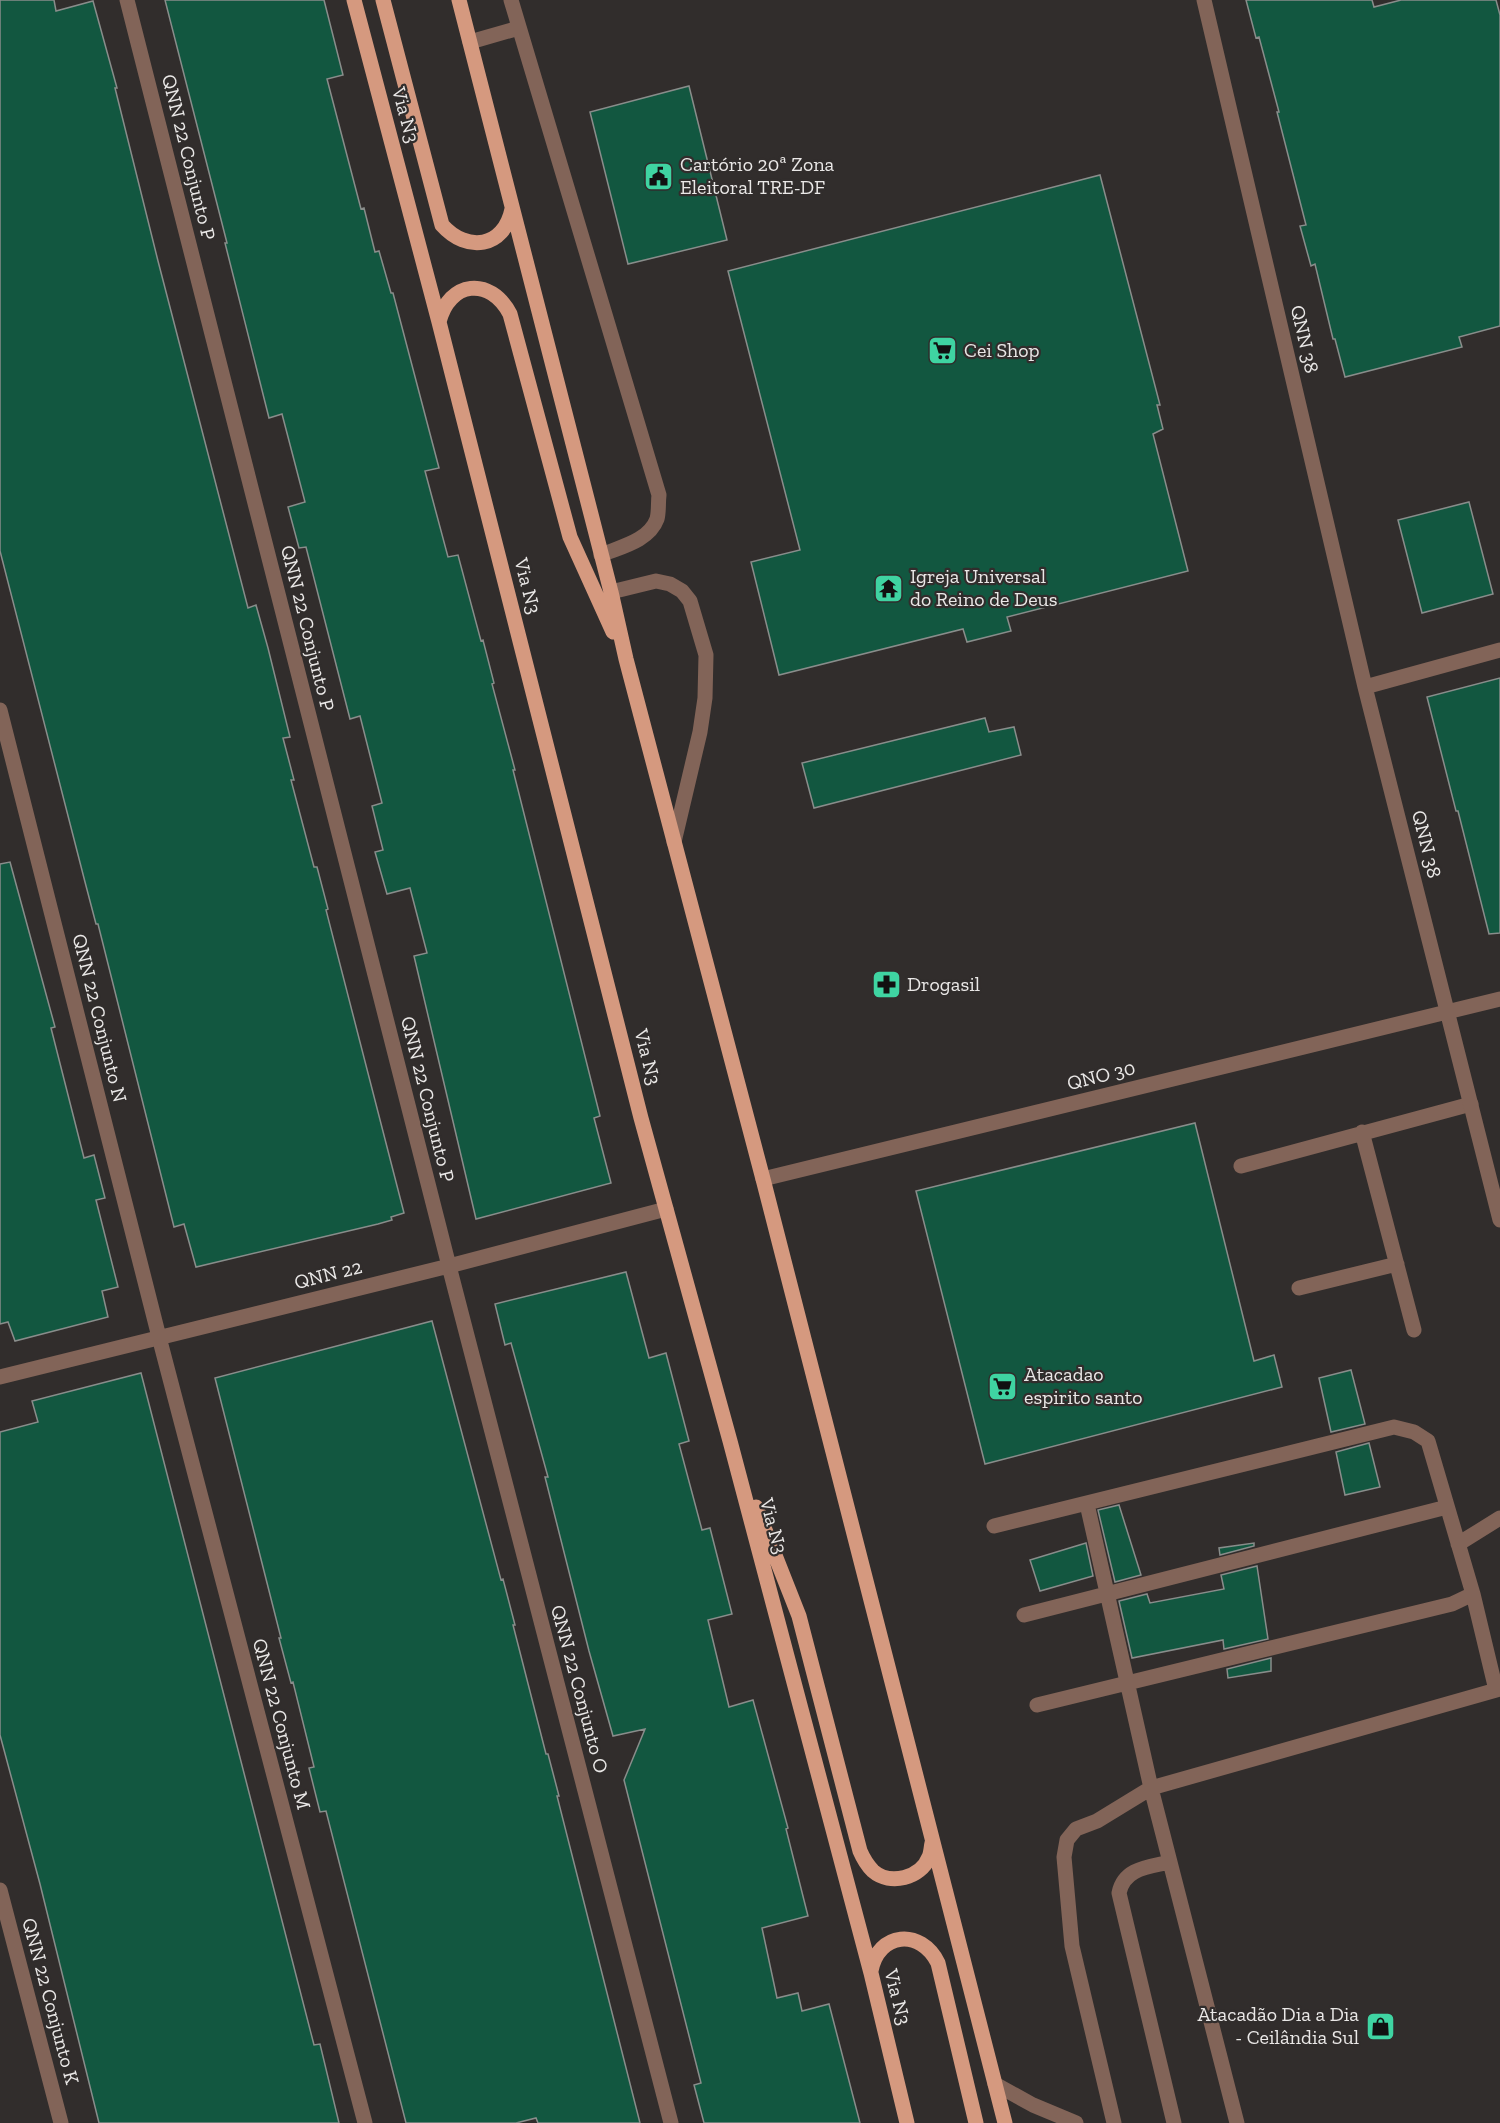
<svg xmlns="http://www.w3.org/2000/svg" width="1500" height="2123" font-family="'Zilla Slab',serif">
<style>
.building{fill:#125740;stroke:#898d8b;stroke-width:1.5}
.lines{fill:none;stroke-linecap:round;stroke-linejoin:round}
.lane{stroke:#826458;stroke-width:15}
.street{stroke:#826458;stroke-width:15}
.primary{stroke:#d5997f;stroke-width:15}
.labels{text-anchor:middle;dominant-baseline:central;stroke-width:4.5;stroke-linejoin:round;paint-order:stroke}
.street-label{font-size:20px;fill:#eae8e7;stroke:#312d2c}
.poi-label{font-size:20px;fill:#eae8e7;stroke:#312d2c;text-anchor:start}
</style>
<rect width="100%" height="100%" fill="#312d2c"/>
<path class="building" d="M0,0H54L56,11L93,1L117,88H115L158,261L248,608L256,605L268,648L290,737L283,738L294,780H291L314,867H317L328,909L326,910L404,1213L391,1217L392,1220L378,1224L196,1267L184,1224L174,1227L98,924H96L85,882L0,551Z
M165,0H324L343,75L327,79L361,209L364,208L375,252L379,251L391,293H393L439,468L425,471L448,557L458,555L481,641L483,640L494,683L492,684L515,770H513L600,1116L594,1118L611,1183L476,1219L414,956L427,953L410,888L387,894L375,852L383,850L372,806L382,803L360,716L350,719L306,547L299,548L288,507L305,502L282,414L269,418L225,243H227Z
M1246,0H1372L1374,7L1401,0H1496L1500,15V326L1459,337L1462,347L1345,377L1335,339H1333L1315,264L1311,266L1300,226L1306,225L1277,112H1279L1259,37L1256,38Z
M689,86L727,240L628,264L590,112Z
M1100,175L1160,405H1157L1163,429L1153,434L1188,571L1007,617L1011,631L967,642L963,629L779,675L751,562L800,550L728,271Z
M1469,502L1493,594L1422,613L1398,520Z
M1500,678V933L1489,934L1458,811H1456L1427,697Z
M985,718L989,732L1014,727L1021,755L814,808L802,763Z
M10,862L55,1027L51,1028L84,1158L94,1155L105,1198L96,1200L118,1287L102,1291L108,1317L15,1341L8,1322L0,1324V864Z
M1195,1123L1254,1361L1274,1355L1282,1387L985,1464L916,1191Z
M626,1272L649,1358L666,1353L689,1441L679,1444L702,1530L710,1528L732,1614L708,1620L729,1707L753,1700L788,1828L786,1829L808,1916L762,1928L777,1998L798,1993L802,2011L829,2004L860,2123H704L694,2085L701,2083L624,1780L645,1729L613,1736L589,1651L545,1477H548L511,1343L505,1345L495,1304Z
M432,1321L501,1580L503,1579L515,1625H513L546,1754H548L559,1796H557L640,2123H538L536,2118L516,2123H406L326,1811L320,1812L309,1768L314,1767L293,1682L291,1683L279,1638H281L215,1378Z
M1351,1370L1365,1424L1331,1432L1319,1378Z
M141,1373L314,2045L320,2044L339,2123H99L40,1884L0,1735V1432L38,1422L32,1401Z
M1369,1443L1380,1487L1345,1495L1336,1452Z
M1119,1505L1141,1575L1115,1582L1098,1510Z
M1086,1543L1093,1576L1040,1591L1030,1560Z
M1254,1543V1546L1220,1555L1219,1548Z
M1257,1566L1268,1639L1224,1649L1223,1640L1132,1658L1119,1601L1147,1594L1150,1603L1224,1589L1221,1575Z
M1271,1658V1671L1228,1678L1227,1669Z"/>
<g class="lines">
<path class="lane" d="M511,0L659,495C658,503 659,512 657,519C649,541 620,547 601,555
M470,42L519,28
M611,592L656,581L670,584L682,591L690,601L706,655L705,698L700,732L674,842
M1362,1132L1414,1330
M1241,1166L1471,1104
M1299,1288L1397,1264
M1087,1504L1151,1788L1237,2123
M994,1526L1394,1427L1414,1432L1428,1441L1473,1594L1452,1604L1037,1705
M1458,1544L1500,1518
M1473,1594L1496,1690
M1024,1615L1447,1507
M1170,1862C1149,1867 1124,1868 1119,1893L1174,2123
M995,2084L1033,2105L1076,2123
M1114,2123L1072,1946L1064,1857L1067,1840L1076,1829L1097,1821L1151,1788L1500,1689"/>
<path class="street" d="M127,0L449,1266L671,2123
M1204,0L1365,687L1500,1220
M1365,687L1500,650
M0,710L159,1337L365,2123
M763,1179L1500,999
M0,1377L449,1266L666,1209
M0,1890L61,2123"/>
<path class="primary" d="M354,0L439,322L641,1118L730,1441L871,1973L907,2123
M383,0L442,225C467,253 504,248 512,209
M459,0L611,592L626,659L763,1179L1005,2123
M439,322C449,281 490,276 510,314L570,537L613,632
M756,1507L799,1616L860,1851C863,1858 867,1865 873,1871C890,1886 921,1878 929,1857C931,1853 931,1847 932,1843
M871,1971C878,1932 921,1928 938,1963L976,2123"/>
</g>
<defs>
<symbol id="civic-square" viewBox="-11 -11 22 22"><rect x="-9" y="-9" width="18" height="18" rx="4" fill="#3fd4a2" stroke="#312d2c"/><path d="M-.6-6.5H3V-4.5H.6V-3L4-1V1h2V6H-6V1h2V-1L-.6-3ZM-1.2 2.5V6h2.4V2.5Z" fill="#111"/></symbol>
<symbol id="supermarket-square" viewBox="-11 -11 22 22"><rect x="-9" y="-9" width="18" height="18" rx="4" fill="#3fd4a2" stroke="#312d2c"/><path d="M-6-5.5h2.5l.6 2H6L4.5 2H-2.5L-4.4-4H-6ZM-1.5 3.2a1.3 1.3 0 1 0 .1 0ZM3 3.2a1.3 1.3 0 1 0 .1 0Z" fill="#111"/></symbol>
<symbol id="temple-square" viewBox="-11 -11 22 22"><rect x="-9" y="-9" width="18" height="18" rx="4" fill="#3fd4a2" stroke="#312d2c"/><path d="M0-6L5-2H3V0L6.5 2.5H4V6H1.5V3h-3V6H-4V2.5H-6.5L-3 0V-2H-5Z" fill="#111"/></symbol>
<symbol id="pharmacy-square" viewBox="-11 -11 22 22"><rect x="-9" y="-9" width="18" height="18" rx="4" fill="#3fd4a2" stroke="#312d2c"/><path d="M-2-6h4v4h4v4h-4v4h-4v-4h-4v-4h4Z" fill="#111"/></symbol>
<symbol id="shop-square" viewBox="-11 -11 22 22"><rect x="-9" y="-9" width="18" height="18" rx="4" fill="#3fd4a2" stroke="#312d2c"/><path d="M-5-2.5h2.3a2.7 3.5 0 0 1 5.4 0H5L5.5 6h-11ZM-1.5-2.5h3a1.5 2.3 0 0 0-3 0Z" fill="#111"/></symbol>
</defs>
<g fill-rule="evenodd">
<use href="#civic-square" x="642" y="160" width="33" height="33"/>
<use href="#supermarket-square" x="926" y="334" width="33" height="33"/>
<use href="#temple-square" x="872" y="572" width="33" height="33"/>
<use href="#pharmacy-square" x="870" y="968" width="33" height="33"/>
<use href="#supermarket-square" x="986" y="1370" width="33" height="33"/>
<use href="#shop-square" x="1364" y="2010" width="33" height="33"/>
</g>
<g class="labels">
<g class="street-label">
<text transform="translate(406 115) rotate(75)">Via N3</text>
<text transform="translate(189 157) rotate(76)">QNN 22 Conjunto P</text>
<text transform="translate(1305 339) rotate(77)">QNN 38</text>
<text transform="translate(528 586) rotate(76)">Via N3</text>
<text transform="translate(308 628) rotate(76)">QNN 22 Conjunto P</text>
<text transform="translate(1427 844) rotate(76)">QNN 38</text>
<text transform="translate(100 1018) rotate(76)">QNN 22 Conjunto N</text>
<text transform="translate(648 1057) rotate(76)">Via N3</text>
<text transform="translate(1101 1075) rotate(-14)">QNO 30</text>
<text transform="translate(428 1099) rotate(76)">QNN 22 Conjunto P</text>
<text transform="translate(328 1274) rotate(-14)">QNN 22</text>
<text transform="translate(774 1526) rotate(75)">Via N3</text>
<text transform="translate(580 1689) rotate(75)">QNN 22 Conjunto O</text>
<text transform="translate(282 1724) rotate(75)">QNN 22 Conjunto M</text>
<text transform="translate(898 1997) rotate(76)">Via N3</text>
<text transform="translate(51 2001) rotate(75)">QNN 22 Conjunto K</text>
</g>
<g class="poi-label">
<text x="680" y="164">Cartório 20ª Zona<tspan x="680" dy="23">Eleitoral TRE-DF</tspan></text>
<text x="964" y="350">Cei Shop</text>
<text x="910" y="576">Igreja Universal<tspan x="910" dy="23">do Reino de Deus</tspan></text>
<text x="907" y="984">Drogasil</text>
<text x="1024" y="1374">Atacadao<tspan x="1024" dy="23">espirito santo</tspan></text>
<text x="1359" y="2014" text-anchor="end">Atacadão Dia a Dia<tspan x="1359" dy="23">- Ceilândia Sul</tspan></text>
</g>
</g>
</svg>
